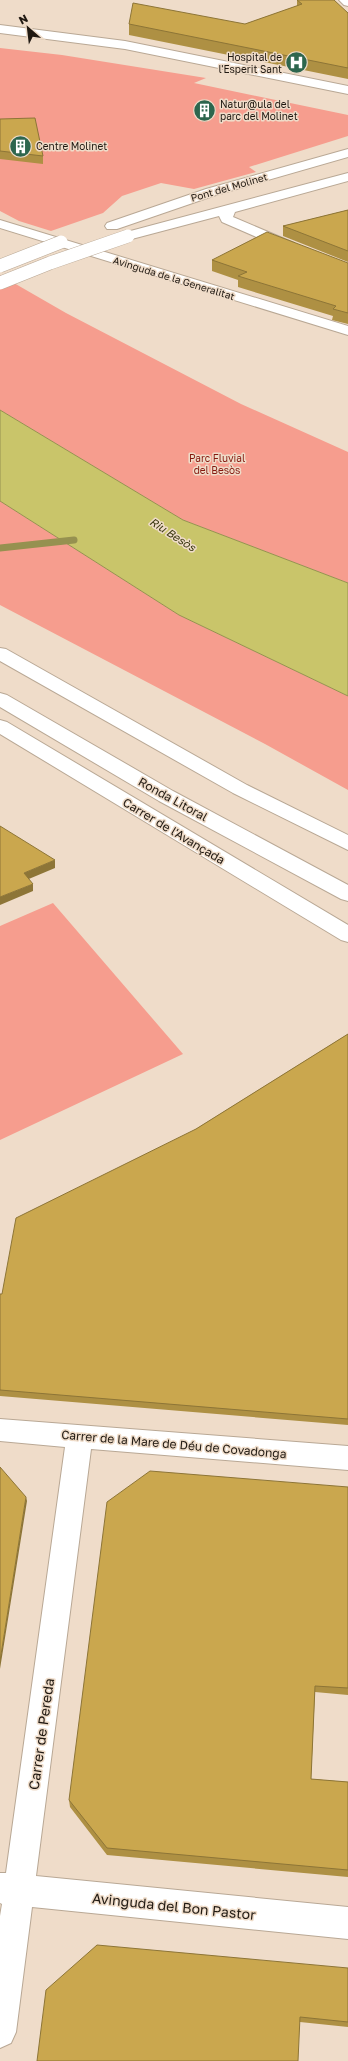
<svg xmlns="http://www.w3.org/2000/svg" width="348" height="2061" font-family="'Golos Text',sans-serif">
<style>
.green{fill:#f69d8e}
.water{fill:#c9c56a;stroke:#969150}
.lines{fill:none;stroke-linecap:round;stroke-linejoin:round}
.stream{stroke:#969150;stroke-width:7}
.minor-casing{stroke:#b9a895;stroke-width:2}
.highway-casing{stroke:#b9a895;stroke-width:2}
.minor{fill:#fff;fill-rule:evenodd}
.highway{fill:#fff;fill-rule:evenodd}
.minor-bridge-casing{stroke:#b9a895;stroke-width:14;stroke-linecap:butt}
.minor-bridge{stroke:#fff;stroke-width:13}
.wall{fill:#ae9043}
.shaded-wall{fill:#8d7537}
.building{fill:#caa74e;stroke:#8d7537}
.labels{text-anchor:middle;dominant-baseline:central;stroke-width:3;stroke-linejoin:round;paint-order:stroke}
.far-poi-label{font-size:10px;fill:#201912;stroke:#efdcc9;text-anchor:start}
.far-street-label{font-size:10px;fill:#201912;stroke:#efdcc9}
.far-park-label{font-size:10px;fill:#85190f;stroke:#efdcc9}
.far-water-label{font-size:11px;font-style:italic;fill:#3a3810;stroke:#efdcc9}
.street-label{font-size:12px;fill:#201912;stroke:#efdcc9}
.near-street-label{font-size:14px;fill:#201912;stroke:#efdcc9}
</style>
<rect width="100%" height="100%" fill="#efdcc9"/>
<path class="green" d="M0,48L62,55L206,78L194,83L348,115V136L249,167L256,172L194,189L161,183L122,196L103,213L51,231L19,221L0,211Z
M0,275L66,313L241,404L348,452V583L183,520L0,410Z
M0,501L179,615L348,696V790L265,744L0,605Z
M53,903L183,1054L0,1140V926Z"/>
<path class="water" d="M0,410L183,520L348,583V696L179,615L0,501Z"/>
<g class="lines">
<path class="stream" d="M0,548L74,540"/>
<defs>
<path id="minor" d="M339,0H348V6L344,5Z
M0,25L125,41L348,86V94L125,49L0,33Z
M348,149V157L216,195L117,229H107L105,226L107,223L206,189Z
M348,173V181L235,212L233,217L294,243L296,246L294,249H284L222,222L219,216L128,240L123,239L121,236L123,233Z
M0,220L348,326V335L0,228Z
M0,720L7,722L348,925V942L341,940L0,734Z
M0,1419L348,1446V1470L91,1449L36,1876L348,1907V1939L32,1907L16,2032L11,2043L0,2048V1916L2,1904L0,1903V1873H6L65,1447L0,1441Z"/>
<path id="highway" d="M0,648L6,649L247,785L348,835V850L233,793L0,661Z
M0,693L7,695L173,791L348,885V901L341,899L159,801L0,707Z"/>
</defs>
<use href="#minor" class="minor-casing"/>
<use href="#highway" class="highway-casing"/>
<use href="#minor" class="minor"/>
<use href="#highway" class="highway"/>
<defs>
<path id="minor-bridge" d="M0,266L61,242
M0,283L50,263L128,236"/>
</defs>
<use href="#minor-bridge" class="minor-bridge-casing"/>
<use href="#minor-bridge" class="minor-bridge"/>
</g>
<path class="wall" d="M297,0L348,13V79L129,35V24H245L297,6Z
M0,119L43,156V164L0,159Z
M348,210V262L283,236V226Z
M212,260L348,263V324L332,320L333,316L238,287V280L212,271Z
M348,1034V1425L0,1396V1294H2L196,1129Z
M348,1487V1695L315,1692L311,1779L348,1782V1877L107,1855L70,1807L69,1800Z
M348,1968V2027L300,2022L37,2061Z"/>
<path class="shaded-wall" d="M55,860V868L24,881V873Z
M33,884V891L0,905V897Z
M26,1497L27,1501L0,1669V1661Z"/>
<path class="building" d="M297,0H334L348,13V68L129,24L133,3L245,24L302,4Z
M35,118L43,156L0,151V119Z
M348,210V251L283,226Z
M267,232L348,263V313L333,309L336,306L238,276L247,272L212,260Z
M0,826L55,860L24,873L33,884L0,897Z
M348,1034V1419L0,1390V1294H2L16,1218L196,1129Z
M0,1467L26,1497L0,1661Z
M150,1471L348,1487V1688L315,1686L311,1779L348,1782V1870L107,1848L69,1800L107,1502Z
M97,1945L348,1968V2022L300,2017L298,2061H37L46,1990Z"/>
<defs>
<symbol id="hospital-disc" viewBox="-11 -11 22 22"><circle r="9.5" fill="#2d664e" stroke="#efdcc9"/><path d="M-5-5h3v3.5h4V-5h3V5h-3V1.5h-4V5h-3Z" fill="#fff"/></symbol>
<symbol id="building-disc" viewBox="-11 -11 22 22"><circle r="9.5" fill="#2d664e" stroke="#efdcc9"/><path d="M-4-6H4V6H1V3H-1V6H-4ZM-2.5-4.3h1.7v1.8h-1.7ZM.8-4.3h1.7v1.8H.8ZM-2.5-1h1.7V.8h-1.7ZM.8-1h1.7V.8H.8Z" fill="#fff"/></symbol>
</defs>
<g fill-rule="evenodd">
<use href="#hospital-disc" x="284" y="50" width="25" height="25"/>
<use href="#building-disc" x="192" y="98" width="25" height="25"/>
<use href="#building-disc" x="8" y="134" width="25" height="25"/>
</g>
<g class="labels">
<g class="far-poi-label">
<text x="282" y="57" text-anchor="end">Hospital de<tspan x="282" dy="12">l'Esperit Sant</tspan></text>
<text x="220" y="104">Natur@ula del<tspan x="220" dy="12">parc del Molinet</tspan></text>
<text x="36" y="146">Centre Molinet</text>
</g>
<g class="far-street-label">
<text transform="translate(229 187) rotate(-16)">Pont del Molinet</text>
<text transform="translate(174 278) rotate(17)">Avinguda de la Generalitat</text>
</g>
<g class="far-park-label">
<text x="217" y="458">Parc Fluvial<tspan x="217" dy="12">del Besòs</tspan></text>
</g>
<g class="far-water-label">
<text transform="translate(173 534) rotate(33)">Riu Besòs</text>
</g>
<g class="street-label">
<text transform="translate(173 799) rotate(29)">Ronda Litoral</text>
<text transform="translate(174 831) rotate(31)">Carrer de l'Avançada</text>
<text transform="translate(174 1444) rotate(5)">Carrer de la Mare de Déu de Covadonga</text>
</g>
<g class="near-street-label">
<text transform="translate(41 1734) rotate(-82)">Carrer de Pereda</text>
<text transform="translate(174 1906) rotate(6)">Avinguda del Bon Pastor</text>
</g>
</g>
<g transform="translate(28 28) rotate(332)" stroke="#efdcc9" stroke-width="3" paint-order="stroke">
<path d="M0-3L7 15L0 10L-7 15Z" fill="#201912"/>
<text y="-6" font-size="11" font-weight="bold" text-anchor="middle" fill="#201912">N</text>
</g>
</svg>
